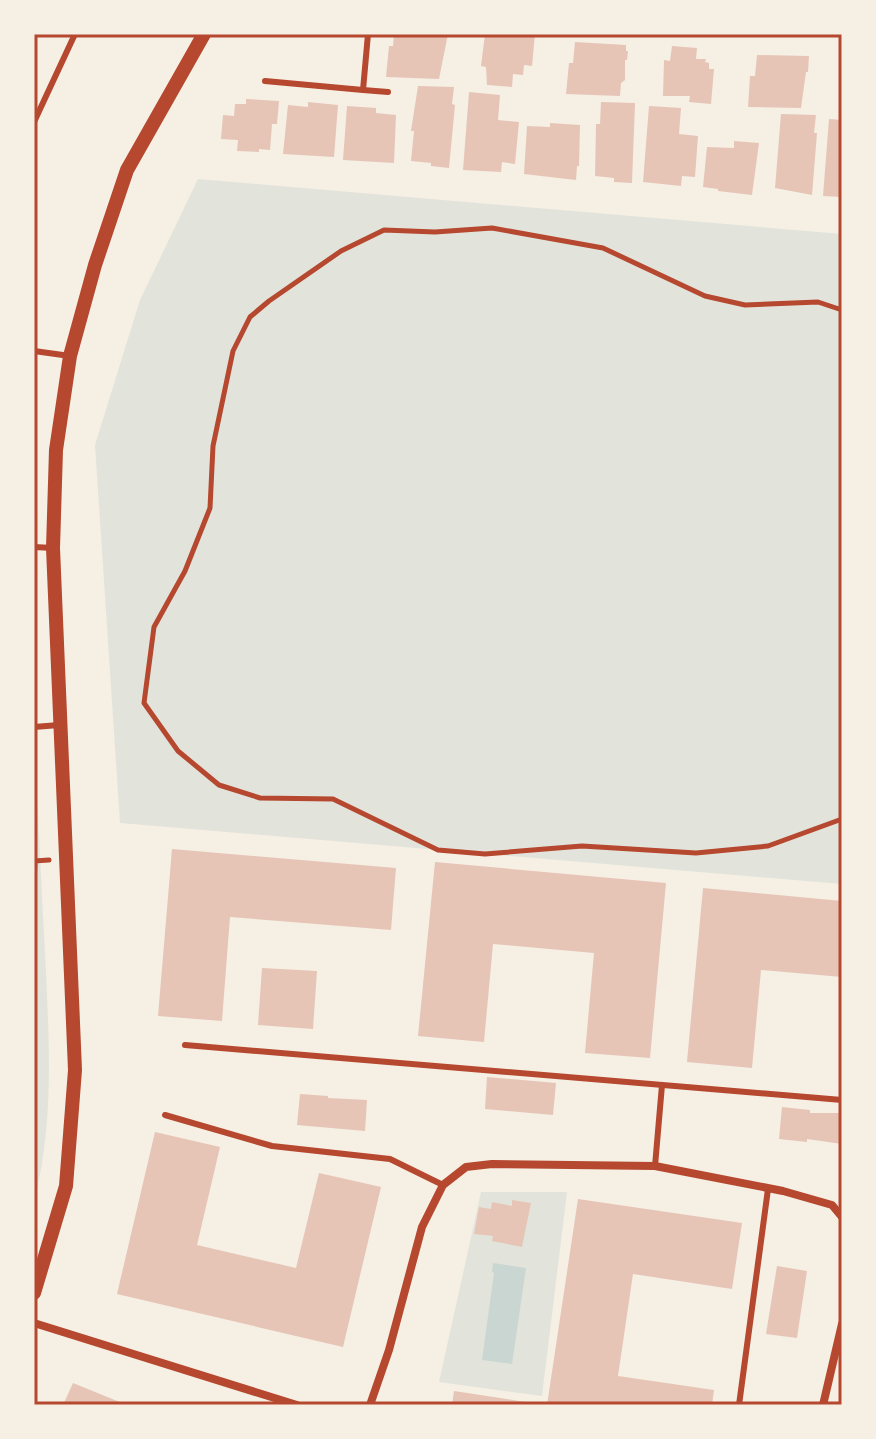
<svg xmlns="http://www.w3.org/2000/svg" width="876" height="1439" font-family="'PT Serif',serif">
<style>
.green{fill:#e2e4dc}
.water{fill:#c9d6d2}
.building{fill:#e6c5b7}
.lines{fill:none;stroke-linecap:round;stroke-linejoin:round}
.path{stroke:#b5482f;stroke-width:5}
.service{stroke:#b5482f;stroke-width:6}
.minor{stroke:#b5482f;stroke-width:8}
.tertiary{stroke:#b5482f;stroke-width:14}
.neatline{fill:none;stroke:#b5482f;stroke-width:3}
</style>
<rect width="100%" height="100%" fill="#f6efe4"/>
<path class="green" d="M198,179L842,234V884L120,823L95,445L140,300Z
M34,734C38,807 41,880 45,953C49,1037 55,1120 34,1202Z
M481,1192H567L542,1396L439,1382Z"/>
<path class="water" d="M493,1263L526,1268L512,1364L482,1360L494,1273L492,1272Z"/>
<path class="building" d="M394,34H448L439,79L386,77L389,46H393Z
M485,34H535L532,66L524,65L523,75L513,74L512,87L487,85L486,67L481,66Z
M575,42L626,45V51H628L627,60H625V80L621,83L620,96L566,94L569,63H573Z
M672,46L697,48L696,59H706L705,62L709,63V69H714L711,104L689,102L690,96H663L664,60L670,61Z
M757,55L809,56L808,72H806L801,108L748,107L750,76H755Z
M418,86L454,87L452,104L455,105L449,168L431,166V163L411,161L414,131H411Z
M469,92L500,95L498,120L519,122L515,164L502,162L501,172L463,170Z
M246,99L279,101L277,124H272L270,150L259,149V152L237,151L238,140L221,139L223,115L234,116L235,104H246Z
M308,102L338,105L334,157L283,154L288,105L308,107Z
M601,102L635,103L632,183L614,182V178L595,176L596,124H600Z
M347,106L376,108V113L396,115L394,163L343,160Z
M649,106L681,108L679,134L698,136L695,177L682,176L681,186L643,182Z
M781,114L816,115L814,133H817L812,195L775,188Z
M829,119L842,120V197L823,196Z
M550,123L580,125L579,166H577L576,180L524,174L527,126L550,127Z
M734,141L759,143L752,195L718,191V189L703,187L707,147L734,148Z
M172,849L396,868L391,930L230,917L222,1021L158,1016Z
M435,862L666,883L650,1058L585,1053L594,953L493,944L484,1042L418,1036Z
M703,888L842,901V977L761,970L752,1068L687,1062Z
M262,968L317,971L313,1029L258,1025Z
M487,1077L556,1083L553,1115L485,1109Z
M300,1094L328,1096V1098L367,1100L365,1131L297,1125Z
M782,1107L810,1110V1113H842V1144L807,1139V1142L779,1139Z
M155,1132L220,1147L197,1245L296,1268L319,1173L381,1187L343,1347L117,1294Z
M578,1199L742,1223L732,1289L633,1274L618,1376L714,1390L712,1405H547Z
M512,1200L531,1203L522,1247L492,1241L493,1236L474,1234L479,1207L491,1209L492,1202L512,1206Z
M777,1266L807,1271L797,1338L766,1334Z
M73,1383L127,1405H63Z
M454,1391L532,1403V1405H452Z"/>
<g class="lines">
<path class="path" d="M842,310L818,302L745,305L705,296L603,248L492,228L435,232L384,230L341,251L269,301L250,317L233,351L213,446L210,508L185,571L154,627L144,703L178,751L219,785L260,798L333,799L438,850L485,854L582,846L696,853L768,846L842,819
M34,861L49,860
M34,884L35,861"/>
<path class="service" d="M265,81L363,90L368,34
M363,90L388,92
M34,122L75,34
M34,351L70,356
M34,547L53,548
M34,727L59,725
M185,1045L842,1100
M165,1115L272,1146L390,1159L443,1185
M655,1166L662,1085
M739,1405L768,1189"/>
<path class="minor" d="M34,1323L297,1405
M370,1405L389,1350L422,1227L443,1185L466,1167L492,1164L655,1166L783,1191L832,1205L842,1217
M823,1405L842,1324"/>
<path class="tertiary" d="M34,1293L66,1186L75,1070L53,548L56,450L70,356L95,265L127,170L204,34"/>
</g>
<rect width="876" height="1439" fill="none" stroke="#f6efe4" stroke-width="72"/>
<rect x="36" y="36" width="804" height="1367" class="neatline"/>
</svg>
